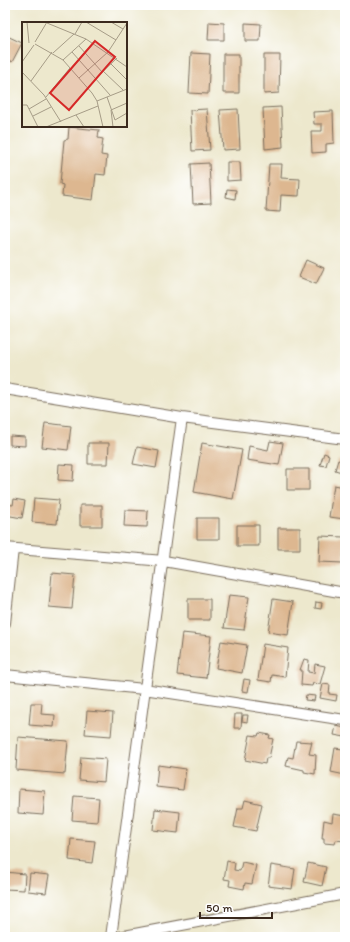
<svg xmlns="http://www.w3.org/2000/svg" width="350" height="942" font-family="Itim,sans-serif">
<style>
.building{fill:#ddb790}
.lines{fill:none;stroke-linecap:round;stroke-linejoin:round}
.street-casing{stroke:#796c5b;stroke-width:12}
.street{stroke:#fff;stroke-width:10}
.inset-road{fill:none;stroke:#a69c87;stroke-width:1}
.view{fill:#d62828;fill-opacity:0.15;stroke:#d62828;stroke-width:2}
.inset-edge{fill:none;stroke:#3b2a1e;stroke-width:2}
</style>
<rect width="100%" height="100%" fill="#fff"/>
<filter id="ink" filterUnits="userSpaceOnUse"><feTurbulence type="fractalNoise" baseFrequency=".025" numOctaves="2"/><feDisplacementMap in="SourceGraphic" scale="8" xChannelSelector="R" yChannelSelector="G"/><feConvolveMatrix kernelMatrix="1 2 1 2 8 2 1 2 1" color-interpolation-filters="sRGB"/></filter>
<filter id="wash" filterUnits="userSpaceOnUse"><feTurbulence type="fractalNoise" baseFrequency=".012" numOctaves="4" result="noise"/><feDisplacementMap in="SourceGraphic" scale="16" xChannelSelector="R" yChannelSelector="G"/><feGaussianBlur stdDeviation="0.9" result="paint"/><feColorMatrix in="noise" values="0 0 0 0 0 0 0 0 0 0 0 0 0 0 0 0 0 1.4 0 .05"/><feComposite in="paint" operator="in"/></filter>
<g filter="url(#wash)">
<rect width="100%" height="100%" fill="#ede8cd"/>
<g id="blocks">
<path class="building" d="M209,22L224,23V40H208Z
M245,23L261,24L260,41H245Z
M5,35L22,43L12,62L5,58Z
M191,53L210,54L208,94L189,93Z
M223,54H239V93H223Z
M264,55H280L279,93L264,94Z
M281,107L283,147L265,149L263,108Z
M207,109L210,150L192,151L190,110Z
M238,109L240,149L223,150L220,110Z
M333,111L334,143L326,144V152L312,153L311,131H322V124H314L313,112Z
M69,127L99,130L98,138L103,139L101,155L107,156L105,175L96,174L93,200L62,196L63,185L60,184L64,140L68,139Z
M227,162H240L241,180L227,181Z
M209,163L211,203L193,204L191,164Z
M269,164H282L281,178L300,179L299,196L281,195L280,212L266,211Z
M227,189L236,190L235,199L226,197Z
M306,260L324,268L316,284L299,277Z
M45,423L71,426L68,450L42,447Z
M10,436L25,437V446L10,445Z
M270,441L283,443L279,465L247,460L249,446L268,450Z
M88,443H109L108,464H88Z
M202,443L242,450L233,499L194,492Z
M137,447L159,451L156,468L133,464Z
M324,453L329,455L326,466L320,465Z
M338,460L345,462V473L335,470Z
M59,464L74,465L73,481L58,480Z
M287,469H309V490H287Z
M334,485L345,487V519L329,517Z
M34,498L59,500L57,524L32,522Z
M14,499L25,501L22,518L5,515V504L13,505Z
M80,505H102V526H80Z
M125,510L148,511L147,527L124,526Z
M197,518H219V539H197Z
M237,525H259V546H237Z
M278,528H300V549H278Z
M320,536L344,537L343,563L319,562Z
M52,573L75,575L72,609L49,607Z
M229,595L249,597L244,630L224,628Z
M188,599H210V620H188Z
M273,599L293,602L288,635L268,632Z
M316,602L322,603L321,609L315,608Z
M182,633L211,636L206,678L177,675Z
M221,641L247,645L242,673L216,668Z
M263,644L288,648L285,677L272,675L271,682L258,680Z
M304,659L309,660L308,672L314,673L315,664L325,666L320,684L313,683L312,686L301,685L302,670H300Z
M244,679L250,680L248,692L242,691Z
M323,684L330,685L329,694L337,695L336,701L320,698Z
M306,695L315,696L314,701L305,700Z
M31,703H42L41,714L55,715L54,727L29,725Z
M87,711L113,713L111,736L85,734Z
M235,714H242L241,728H234Z
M243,715H248L247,722L242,721Z
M336,726L345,728V737L334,735Z
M259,733L270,735L269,738L273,739L269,758H266L265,764L245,760L250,735L258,736Z
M18,737L68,741L65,774L16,770Z
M296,741L312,742L309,754L316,755L315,774L304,772V770L286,766L288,757L293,758Z
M344,745H345V775L331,772L335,748L343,749Z
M81,757L106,759L104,782L79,780Z
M158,765L186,769L183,790L156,787Z
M19,789L45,791L43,815L18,813Z
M74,796L99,798L97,822L72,820Z
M245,800L262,804L256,831L234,827L238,808H243Z
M155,809L180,812L178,833L153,830Z
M333,814L345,816L344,841L336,840L335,844L324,843V838H322L324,820L332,822Z
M71,839L95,841L92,863L69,860Z
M227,861L235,863L234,870L240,871L242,862L256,865L252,884L245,883L244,889L229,886L230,880L224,879Z
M308,863L326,867L322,886L304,882Z
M271,865L295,869L292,889L268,886Z
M5,872L25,874L24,890L5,889Z
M30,873L49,875L46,893L28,891Z"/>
</g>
</g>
<g filter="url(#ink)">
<use href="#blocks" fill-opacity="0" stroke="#796c5b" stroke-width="1"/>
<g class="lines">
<defs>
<path id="street" d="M5,389L182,418L345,439
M5,548L164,561L345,593
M5,623L13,549
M5,675L144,689L345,720
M111,937L182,418
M119,937L345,894"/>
</defs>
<use href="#street" class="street-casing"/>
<use href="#street" class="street"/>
</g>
</g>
<g transform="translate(22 22)">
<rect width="105" height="105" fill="#ede8cd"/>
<path class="inset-road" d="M5,0L7,21M64,0L94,18M89,0L101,7M25,1L64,17L105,45M53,12L60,0M13,20L25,0M13,22L41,38L70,71L75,79L81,105M57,24L80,50M50,30L88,73M31,31L52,12M41,38L64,17M0,40L12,23M89,42L105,58M81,49L101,68M0,50L22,73L39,100M57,56L86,30L105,1M73,57L95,36M9,59L30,30M24,75L48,46M85,75L93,98L105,91M75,79L105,67M0,83H5L16,105M7,87L24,77M54,93L62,105M11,94L29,85M24,105L76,84M91,105L89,88L105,81"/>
<path class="view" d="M73,19L93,35L47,88L28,71Z"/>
<rect width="105" height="105" class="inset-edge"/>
</g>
<rect width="350" height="942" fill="none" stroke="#fff" stroke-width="20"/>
<path d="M200 912v6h72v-6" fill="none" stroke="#3b2a1e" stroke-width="2"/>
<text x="206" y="912" font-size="12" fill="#3b2a1e" stroke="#ffffff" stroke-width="3" paint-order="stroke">50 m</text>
</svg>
